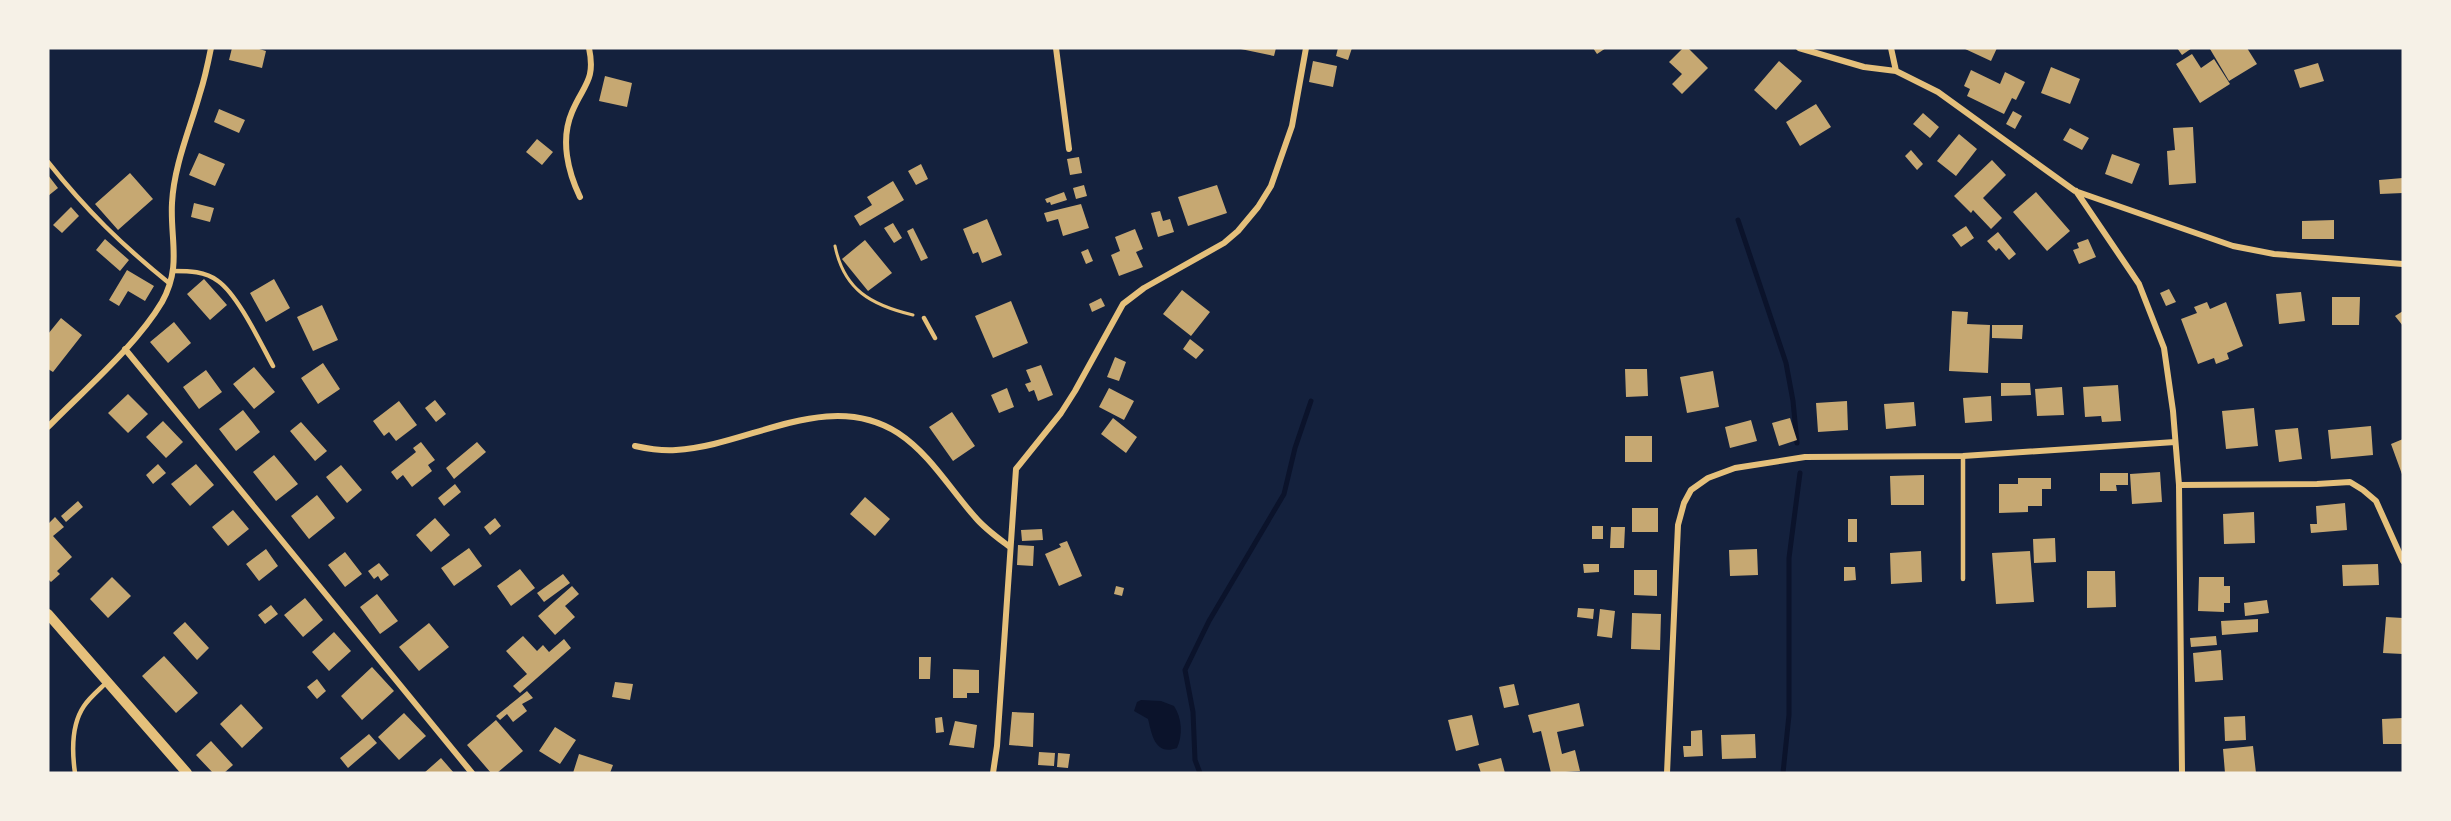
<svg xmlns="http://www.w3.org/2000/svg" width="2451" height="821" font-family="Arial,sans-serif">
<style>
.water{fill:#0b132b}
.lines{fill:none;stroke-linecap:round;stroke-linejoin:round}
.stream{stroke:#0b132b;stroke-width:5}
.building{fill:#c6a872}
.path{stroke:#e5c07b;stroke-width:3}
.service{stroke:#e5c07b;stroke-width:4.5}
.minor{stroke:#e5c07b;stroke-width:6}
.tertiary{stroke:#e5c07b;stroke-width:10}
</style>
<rect width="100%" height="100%" fill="#14213d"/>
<path class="water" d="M1141,700L1161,701L1174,706C1182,718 1183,735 1177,748C1155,756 1152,735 1148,719L1134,711L1137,702Z"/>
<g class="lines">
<path class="stream" d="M1738,220L1786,363L1793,401L1797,443
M1200,773L1195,760L1193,712L1185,670L1209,621L1284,494L1295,448L1311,401
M1783,773L1789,715V558L1800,473"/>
</g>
<path class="building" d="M232,48H256L266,51L262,68L229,60Z
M1236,48H1276L1274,56Z
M1338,48H1352L1348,60L1336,56Z
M1593,48H1606L1597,54Z
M1683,48H1688L1708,68L1682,94L1672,84L1682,74L1669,62Z
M1963,48H1997L1991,61Z
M2177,48H2192L2182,55Z
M2211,48H2247L2257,64L2229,81L2210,49Z
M2192,54L2201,68L2214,59L2230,84L2200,103L2176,64Z
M1313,61L1337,66L1333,87L1309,82Z
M1779,61L1802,81L1776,110L1754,90Z
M2318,63L2324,81L2300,88L2294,70Z
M2051,67L2080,79L2070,104L2041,93Z
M1971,70L2000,84L2005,72L2025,82L2016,100L2012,98L2004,114L1967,96L1970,89L1964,86Z
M605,76L632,83L627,107L599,101Z
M1816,104L1831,127L1800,146L1786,122Z
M219,109L245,120L239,133L214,122Z
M2013,111L2022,116L2015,129L2006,124Z
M1923,113L1939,127L1930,138L1913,124Z
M2193,127L2196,183L2169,185L2167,151L2175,150L2173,128Z
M2070,128L2089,138L2082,150L2063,140Z
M1959,134L1977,149L1956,176L1937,161Z
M537,139L553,152L542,165L526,152Z
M1911,150L1923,164L1917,170L1905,156Z
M199,153L225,164L215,186L189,175Z
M2112,154L2140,164L2132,184L2105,174Z
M1079,157L1082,173L1070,175L1067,159Z
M1992,160L2006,175L1983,198L2002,218L1991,229L1973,210L1971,213L1954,196Z
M921,164L928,179L916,185L908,171Z
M130,173L153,199L118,230L95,204Z
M48,175L58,188L48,196Z
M2403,178V193L2380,194L2379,180Z
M893,181L904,200L860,226L854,216L872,205L867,197Z
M1084,185L1087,196L1076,199L1073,188Z
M1217,185L1227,213L1188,226L1178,197Z
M1064,192L1067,200L1051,205L1050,202L1047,203L1045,199Z
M2036,192L2070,231L2047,251L2013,212Z
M194,203L214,208L210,222L191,217Z
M1081,204L1089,228L1063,236L1058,219L1047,222L1044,213Z
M71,207L79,216L62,233L53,225Z
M1160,211L1163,221L1170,219L1174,232L1158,237L1151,213Z
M987,219L1002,255L982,263L978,252L973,254L963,229Z
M2334,220V239H2302V221Z
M893,223L902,238L894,243L884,228Z
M1966,226L1974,238L1961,247L1952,235Z
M913,228L928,258L921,261L907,231Z
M1135,229L1143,249L1136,252L1143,267L1119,276L1111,255L1120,251L1115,237Z
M1998,232L2016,254L2009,260L1999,248L1996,251L1987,241Z
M105,239L129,260L120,271L96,250Z
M2088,239L2096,257L2079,264L2073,250L2079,248L2077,243Z
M865,240L892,273L868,291L842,259Z
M1088,249L1093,261L1086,264L1081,252Z
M127,270L154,286L145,301L128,291L119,306L109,300Z
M204,279L227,305L210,320L187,294Z
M274,279L290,308L266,322L250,293Z
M2169,289L2176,302L2166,306L2160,293Z
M1182,290L1210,312L1191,336L1163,314Z
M2301,292L2305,321L2279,324L2276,294Z
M2332,297H2360L2359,325H2332Z
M1101,298L1105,306L1092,312L1089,304Z
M1011,301L1028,343L993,358L975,316Z
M2207,302L2210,309L2226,302L2243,346L2227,353L2229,359L2216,364L2214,358L2198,364L2181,319L2197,313L2194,307Z
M322,305L338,340L313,351L297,317Z
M1952,311L1968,312L1967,324L1990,325L1988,373L1949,371Z
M2403,311V326L2395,316Z
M61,318L82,335L53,372L48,369V334Z
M174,322L191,343L168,363L150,342Z
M1992,325H2023L2022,339L1992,338Z
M1190,339L1204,350L1196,359L1183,349Z
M1115,357L1126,362L1119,381L1107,377Z
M323,363L340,389L318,404L301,378Z
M1041,365L1053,395L1038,401L1034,390L1029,392L1025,384L1031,382L1026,370Z
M254,367L275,392L254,409L233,384Z
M1625,369H1647L1648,396L1626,397Z
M206,370L222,392L199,409L183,387Z
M1713,371L1719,407L1687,413L1680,377Z
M2001,383H2030L2031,395L2001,396Z
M2118,385L2121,421L2102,422L2101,416L2085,417L2083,387Z
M2062,387L2064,415L2037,416L2035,389Z
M1007,388L1014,407L999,413L991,395Z
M1109,388L1134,401L1124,420L1099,407Z
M128,394L148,414L128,433L108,413Z
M1991,396L1992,421L1965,423L1963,398Z
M435,400L446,414L436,422L425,408Z
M399,401L417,425L396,441L389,432L384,436L373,421Z
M1847,401L1848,430L1818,432L1816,403Z
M1914,402L1916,426L1886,429L1884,404Z
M2254,408L2258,446L2226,449L2222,411Z
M243,410L260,432L236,451L219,429Z
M952,412L975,446L953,461L929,427Z
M1113,418L1137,437L1126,453L1101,434Z
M1790,418L1797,440L1779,446L1772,423Z
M1751,420L1757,441L1730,448L1725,427Z
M163,421L183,442L166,458L146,437Z
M301,422L327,451L315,461L290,431Z
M2371,426L2373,455L2331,459L2328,430Z
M2298,428L2302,459L2279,462L2275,430Z
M1625,436H1652V462H1625Z
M2403,439V477L2391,444Z
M421,442L435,460L428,465L432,471L412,487L403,475L397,480L391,472L416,452L413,448Z
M477,442L486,452L454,479L446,468Z
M274,455L298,484L276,501L253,472Z
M158,464L166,473L153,484L146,475Z
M196,464L214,485L190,506L171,484Z
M341,465L362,490L347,503L326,477Z
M2160,472L2162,502L2132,504L2130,474Z
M2100,473H2128V485H2116L2117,491H2100Z
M1924,475V505H1891L1890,476Z
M2018,478H2051V489H2042V506H2028V512L1999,513V484H2018Z
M455,484L461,492L444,506L438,498Z
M317,495L335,518L309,539L291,516Z
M865,497L890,519L875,536L850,514Z
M78,501L83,507L66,522L61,516Z
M2345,503L2347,530L2311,533L2310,524H2317L2316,506Z
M1632,508H1658V532H1632Z
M233,510L249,529L228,546L212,527Z
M2254,512L2255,543L2224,544L2223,514Z
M55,517L64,527L53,536L72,557L57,571L60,574L51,582L48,579V524Z
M435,518L450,535L431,552L416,535Z
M495,518L501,526L490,535L484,527Z
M1848,519H1857V542H1848Z
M1592,526H1603V539H1592Z
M1611,527H1625L1624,548H1610Z
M1042,529L1043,540L1022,541L1021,530Z
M2055,538L2056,562L2034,563L2033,539Z
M1067,541L1082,576L1059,586L1045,554L1061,547L1059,544Z
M1018,545L1034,546L1033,566L1017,565Z
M469,548L482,566L454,586L441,568Z
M266,549L278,566L259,581L246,564Z
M1757,549L1758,575L1730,576L1729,550Z
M1921,551L1922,582L1891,584L1890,553Z
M2030,551L2034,602L1996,604L1992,553Z
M345,552L362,574L345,587L328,565Z
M379,563L389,575L381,581L378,576L374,579L368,571Z
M1583,564H1599V572L1584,573Z
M2378,564L2379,585L2343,586L2342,565Z
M1844,567H1855L1856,580L1844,581Z
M520,569L535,588L511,606L497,586Z
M1634,570H1657V596L1634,595Z
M2087,571H2115L2116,607L2087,608Z
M563,574L570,583L544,602L537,593Z
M112,577L131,596L108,618L90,599Z
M2199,577H2224V586H2230V603H2224V612L2198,611Z
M572,586L579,594L565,606L575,617L555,635L538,616Z
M1116,586L1124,588L1122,596L1114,594Z
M377,594L398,621L380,634L360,607Z
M305,598L323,620L303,637L284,615Z
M2267,600L2269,613L2245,616L2244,603Z
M271,605L278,614L265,624L258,615Z
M1578,608L1594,609L1593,619L1577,617Z
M1600,609L1615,611L1612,638L1597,636Z
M1632,613L1661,614L1660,650L1631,649Z
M2386,617L2403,618V654L2383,653Z
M2258,619V632L2222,635L2221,621Z
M185,622L209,648L197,660L173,633Z
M429,623L449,647L419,671L399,647Z
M334,632L351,651L329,671L312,652Z
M523,636L537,651L543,645L549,652L564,639L571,648L520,693L513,686L527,674L506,651Z
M2216,636L2217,645L2191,647L2190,638Z
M2221,650L2223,680L2195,682L2193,653Z
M164,656L198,693L176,713L142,676Z
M919,657H931L930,679H919Z
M372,667L394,691L362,720L341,696Z
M953,669L979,670V693H967V698H953Z
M317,679L326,691L317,699L307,687Z
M615,682L633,684L630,700L612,697Z
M1514,684L1519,705L1504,708L1499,687Z
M527,691L533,698L522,704L527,711L513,722L507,714L500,720L496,716Z
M1579,703L1584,726L1557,732L1562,754L1575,750L1580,771L1551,773L1541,731L1533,733L1528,715Z
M241,704L263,728L242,748L220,724Z
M1012,712L1034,713L1033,747L1009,745Z
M404,713L426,736L399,760L378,737Z
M1472,715L1479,745L1456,751L1448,720Z
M2245,716L2246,740L2225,741L2224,717Z
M942,717L944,732L936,733L935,718Z
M2403,718V744H2383L2382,719Z
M496,720L523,751L497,773H491L467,745Z
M955,721L977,725L974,748L949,745Z
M555,727L576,740L560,764L539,751Z
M1702,730L1703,756L1684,757L1683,746H1691V731Z
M369,734L377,743L348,768L340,758Z
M1755,734L1756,758L1722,759L1721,735Z
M211,741L233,765L224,773H213L196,755Z
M2253,746L2256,773H2225L2223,749Z
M1039,752L1055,753L1054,766L1038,765Z
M1058,753L1070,754L1068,768L1057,767Z
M579,754L613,765L610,773H573Z
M441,758L454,773H424Z
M1501,758L1505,773H1481L1478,764Z"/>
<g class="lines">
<path class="path" d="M835,246C844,290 871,305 913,315"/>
<path class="service" d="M48,162C86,210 122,245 169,283
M173,271C189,271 205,271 218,281C238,295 261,344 273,366
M924,318L935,338
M1963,579V456
M75,773C72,752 71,725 84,706C90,697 100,689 107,682"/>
<path class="minor" d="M1056,48L1069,149
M1799,48L1864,67L1896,71L1938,92L2075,191L2233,246L2274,254L2403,264
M1891,48L1896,71
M2076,191L2139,284L2164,348L2173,411L2179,485L2182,773
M580,197C568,172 560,140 572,112C583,85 596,81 589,48
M125,349L472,773
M48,427C84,390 136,346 162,302C182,266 170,240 172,203C174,165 190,129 200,93C205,78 208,63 211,48
M635,446C649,449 663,451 676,450C749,446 828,388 898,433C930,454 950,489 975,517C985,529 998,538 1010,547
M2179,485L2317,484L2350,482L2363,490L2376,501L2403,561
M993,773L997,746L1016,469L1061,413L1075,391L1123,304L1144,288L1224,243L1238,231L1258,207L1271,186L1292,126L1306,48
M1667,773L1678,525L1684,503L1691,490L1708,478L1735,468L1805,457L1963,456L2175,442"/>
<path class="tertiary" d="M48,614L187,773"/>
</g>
<rect width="2451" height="821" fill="none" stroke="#f6f1e7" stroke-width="99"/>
</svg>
